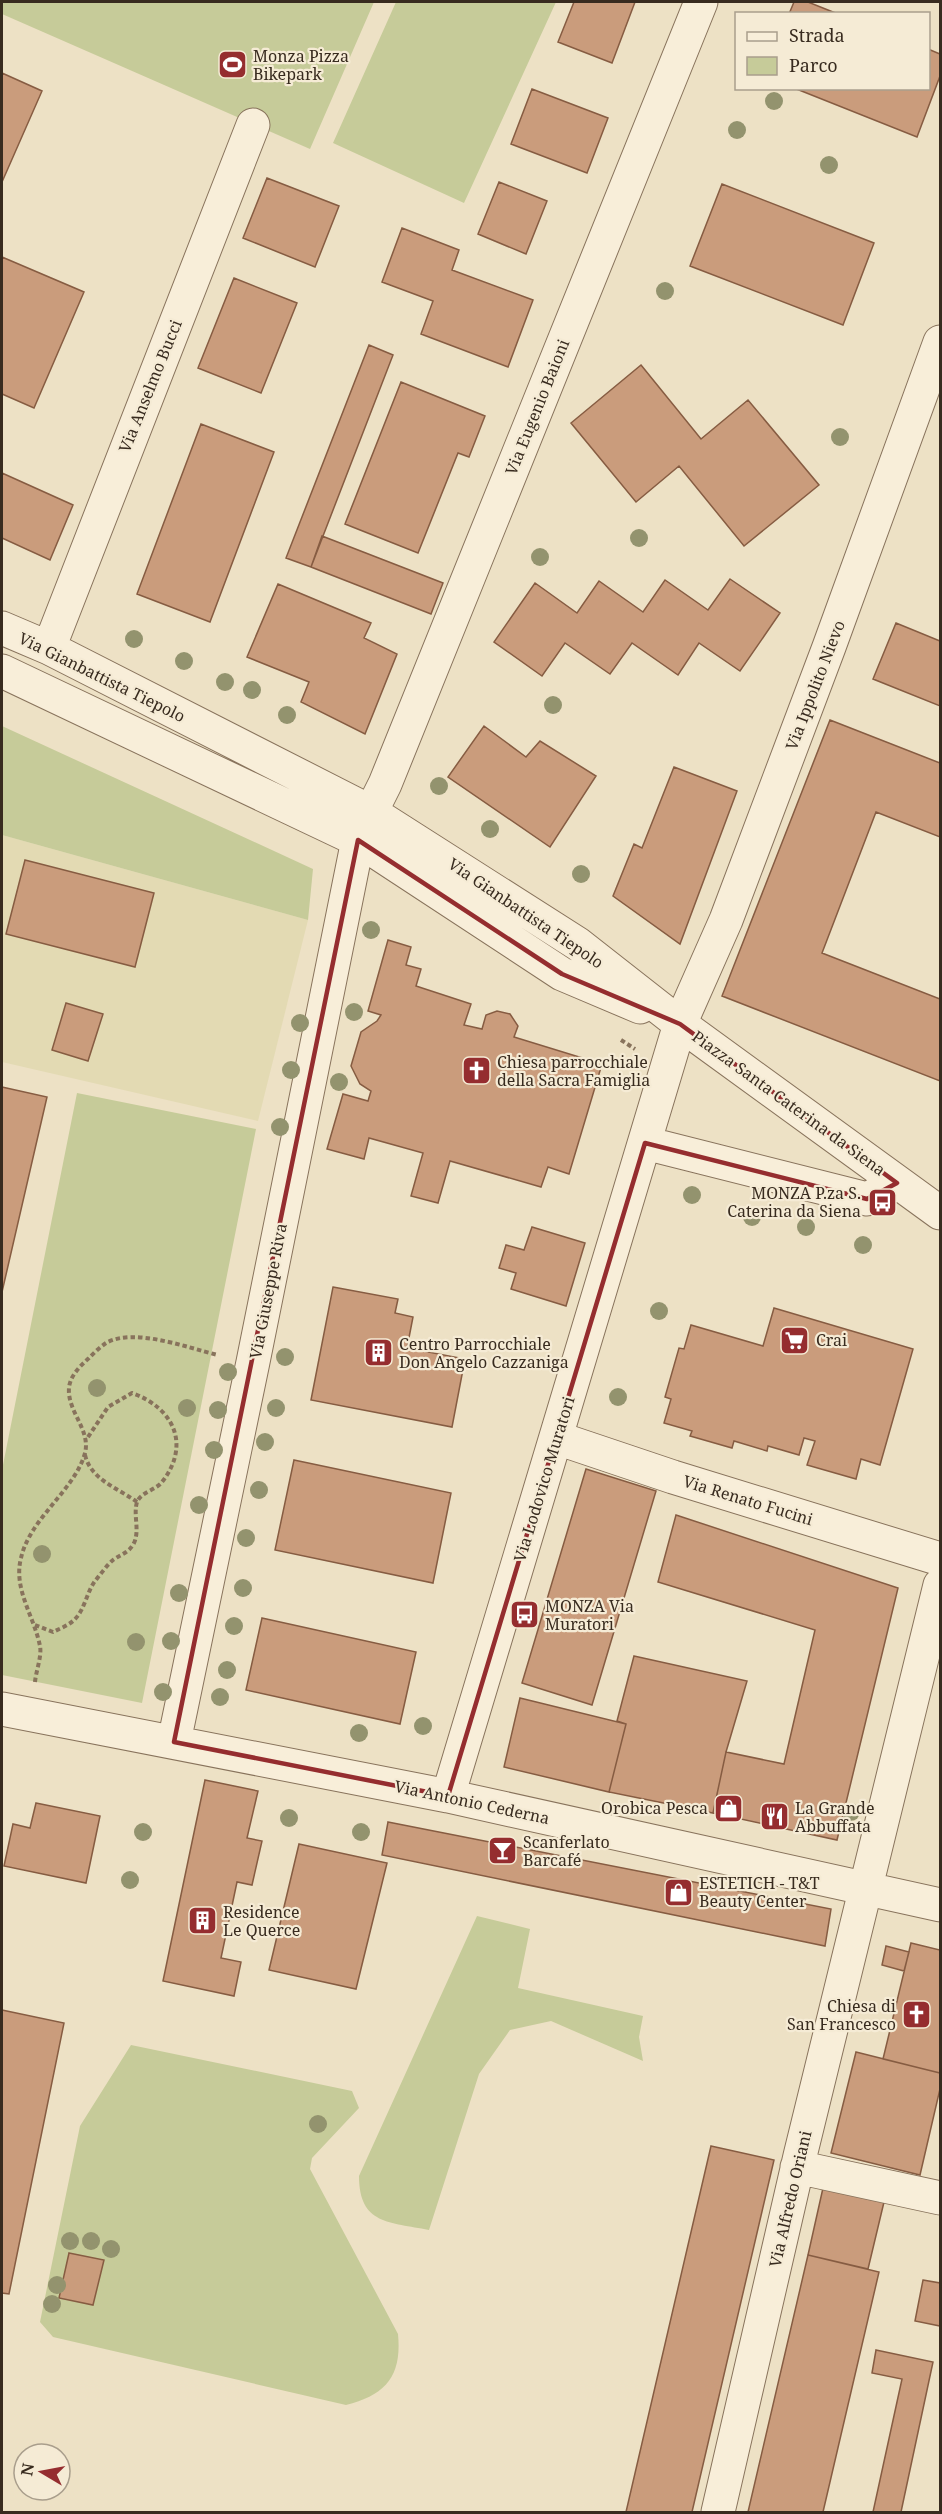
<svg xmlns="http://www.w3.org/2000/svg" width="942" height="2514" font-family="'Noto Serif',serif">
<style>
.farmland{fill:#e3dab3}
.green{fill:#c6cb99}
.building{fill:#ca9c7c;stroke:#865c42;stroke-width:1.5}
.lines{fill:none;stroke-linecap:round;stroke-linejoin:round}
.minor-casing{stroke:#88735c;stroke-width:35}
.path{stroke:#88735c;stroke-width:4;stroke-dasharray:4.5 3;stroke-linecap:butt}
.minor{stroke:#f8eed9;stroke-width:33}
.tree{fill:#93936e}
.marked{fill:none;stroke:#952d2f;stroke-width:4.5;stroke-linejoin:round}
.labels{text-anchor:middle;dominant-baseline:central;stroke-width:4.5;stroke-linejoin:round;paint-order:stroke}
.poi-label{font-size:16px;fill:#382b1f;stroke:#f5ebd5;text-anchor:start}
.street-label{font-size:16px;fill:#382b1f;stroke:#f5ebd5}
</style>
<rect width="100%" height="100%" fill="#ede1c5"/>
<path class="farmland" d="M2,835L308,920L258,1121L2,1062Z"/>
<path class="green" d="M2,2H374L310,149L2,14Z
M396,2H556L464,203L333,143Z
M2,726L313,869L308,920L2,835Z
M77,1093L256,1129L142,1703L2,1675V1470Z
M477,1916L530,1929L518,1988L643,2016L639,2037L643,2061L551,2021L510,2030L479,2074L429,2230C390,2222 359,2225 359,2176Z
M131,2045L352,2091L359,2108L312,2158L310,2169L398,2334C402,2376 386,2395 346,2405L53,2337L40,2322L80,2126Z"/>
<path class="building" d="M574,2H635L612,63L558,42Z
M794,2H808L838,14H789Z
M928,49L940,54V76L917,137L794,88H928Z
M2,73L42,91L2,182Z
M532,89L608,118L587,173L511,144Z
M267,178L339,206L315,267L243,238Z
M499,182L547,201L526,254L478,234Z
M722,184L874,243L843,325L690,266Z
M402,228L459,250L452,270L533,300L508,367L421,334L433,301L382,282Z
M2,257L84,292L34,408L2,394Z
M234,278L297,303L261,393L198,368Z
M369,345L393,355L311,567L286,558Z
M641,365L701,439L748,400L819,485L744,546L679,466L636,502L571,423Z
M401,382L485,416L469,457L458,453L418,553L345,524Z
M201,424L274,452L210,622L137,594Z
M2,473L73,505L50,560L2,538Z
M322,536L443,583L431,614L311,567Z
M730,579L780,613L740,671L699,643L678,675L632,643L610,674L565,643L542,676L494,642L535,583L577,613L599,581L643,612L665,580L708,610Z
M278,584L371,623L364,638L397,654L365,734L301,702L309,682L247,657Z
M896,623L940,641V706L873,679Z
M830,720L940,763V837L876,812L822,953L940,999V1081L722,996Z
M484,726L526,757L540,741L596,776L550,847L448,777Z
M674,767L737,791L680,944L613,896L634,844L642,848Z
M25,860L154,893L135,967L6,934Z
M388,940L411,947L406,965L421,969L416,986L471,1004L464,1025L482,1029L486,1015L497,1011L510,1014L518,1026L514,1037L602,1064L569,1174L548,1167L541,1187L450,1161L438,1203L411,1196L423,1153L369,1138L364,1159L327,1149L343,1094L368,1101L371,1091L360,1084L351,1066L361,1032L377,1021L381,1015L368,1011Z
M66,1003L103,1014L88,1061L52,1050Z
M2,1087L47,1097L2,1292Z
M532,1227L585,1243L566,1306L511,1289L516,1273L499,1268L506,1245L524,1250Z
M333,1287L398,1299L395,1313L413,1317L407,1348L465,1359L452,1427L311,1400Z
M774,1308L913,1349L880,1465L861,1459L856,1479L807,1465L815,1441L804,1438L799,1455L768,1446L767,1451L734,1441L732,1448L690,1436L692,1431L664,1423L671,1399L665,1397L679,1348L684,1349L691,1325L763,1346Z
M294,1460L451,1493L433,1583L275,1550Z
M586,1469L656,1491L592,1705L522,1683Z
M676,1515L898,1588L837,1840L713,1813L726,1752L784,1764L815,1630L658,1582Z
M262,1618L416,1652L400,1724L246,1690Z
M634,1656L747,1681L726,1752L713,1813L609,1792L626,1724L617,1721Z
M520,1698L626,1724L609,1792L504,1767Z
M205,1780L258,1791L247,1838L262,1841L252,1885L237,1882L221,1958L241,1962L234,1996L163,1981Z
M36,1803L100,1816L86,1883L4,1866L13,1824L30,1828Z
M388,1822L831,1909L825,1946L382,1855Z
M299,1844L387,1863L356,1989L269,1970Z
M911,1943L940,1950V2073L883,2059Z
M886,1946L909,1952L904,1971L882,1965Z
M2,2010L64,2023L9,2294L2,2293Z
M856,2052L940,2073V2089L920,2175L831,2153Z
M711,2146L774,2160L692,2512H626Z
M823,2188L884,2202L868,2269L808,2255Z
M69,2253L104,2260L93,2305L59,2298Z
M808,2255L879,2272L823,2512H748Z
M923,2280L940,2283V2326L915,2321Z
M876,2350L933,2362L901,2512H873L902,2379L872,2373Z"/>
<g class="lines">
<defs>
<path id="minor" d="M2,628L49,648L371,812L578,944L680,1024L940,1213
M49,648L253,125
M2,671L358,840L562,974L640,1007
M371,812L385,784L701,2
M645,1143L867,1199L897,1183
M557,1438L673,1477L940,1559
M2,1709L448,1796L940,1905
M174,1742L253,1362L358,840
M448,1796L680,1024L726,920L829,647L940,342
M797,2167L940,2198
M718,2512L800,2156L940,1585"/>
</defs>
<use href="#minor" class="minor-casing"/>
<path class="path" d="M621,1040L635,1049
M85,1455C91,1480 118,1488 137,1502
M35,1625L53,1632C61,1628 70,1625 76,1618C85,1608 87,1592 95,1581C100,1575 107,1565 113,1560C121,1554 129,1553 134,1543C140,1530 133,1515 137,1502C141,1492 156,1490 162,1482C191,1445 174,1408 132,1393L108,1407L86,1440
M35,1682C36,1671 42,1656 40,1646C34,1616 13,1589 21,1558C30,1518 75,1490 85,1453C91,1430 67,1411 69,1388C70,1376 80,1366 89,1358C94,1353 100,1347 106,1343C134,1327 188,1348 218,1355"/>
<use href="#minor" class="minor"/>
</g>
<g class="tree">
<circle cx="774" cy="101" r="9"/>
<circle cx="737" cy="130" r="9"/>
<circle cx="829" cy="165" r="9"/>
<circle cx="665" cy="291" r="9"/>
<circle cx="840" cy="437" r="9"/>
<circle cx="639" cy="538" r="9"/>
<circle cx="540" cy="557" r="9"/>
<circle cx="134" cy="639" r="9"/>
<circle cx="184" cy="661" r="9"/>
<circle cx="225" cy="682" r="9"/>
<circle cx="252" cy="690" r="9"/>
<circle cx="553" cy="705" r="9"/>
<circle cx="287" cy="715" r="9"/>
<circle cx="439" cy="786" r="9"/>
<circle cx="490" cy="829" r="9"/>
<circle cx="581" cy="874" r="9"/>
<circle cx="371" cy="930" r="9"/>
<circle cx="354" cy="1012" r="9"/>
<circle cx="300" cy="1023" r="9"/>
<circle cx="291" cy="1070" r="9"/>
<circle cx="339" cy="1082" r="9"/>
<circle cx="280" cy="1127" r="9"/>
<circle cx="692" cy="1195" r="9"/>
<circle cx="752" cy="1217" r="9"/>
<circle cx="806" cy="1227" r="9"/>
<circle cx="863" cy="1245" r="9"/>
<circle cx="659" cy="1311" r="9"/>
<circle cx="285" cy="1357" r="9"/>
<circle cx="228" cy="1372" r="9"/>
<circle cx="97" cy="1388" r="9"/>
<circle cx="618" cy="1397" r="9"/>
<circle cx="187" cy="1408" r="9"/>
<circle cx="276" cy="1408" r="9"/>
<circle cx="218" cy="1410" r="9"/>
<circle cx="265" cy="1442" r="9"/>
<circle cx="214" cy="1450" r="9"/>
<circle cx="259" cy="1490" r="9"/>
<circle cx="199" cy="1505" r="9"/>
<circle cx="246" cy="1538" r="9"/>
<circle cx="42" cy="1554" r="9"/>
<circle cx="243" cy="1588" r="9"/>
<circle cx="179" cy="1593" r="9"/>
<circle cx="234" cy="1626" r="9"/>
<circle cx="171" cy="1641" r="9"/>
<circle cx="136" cy="1642" r="9"/>
<circle cx="227" cy="1670" r="9"/>
<circle cx="163" cy="1692" r="9"/>
<circle cx="220" cy="1697" r="9"/>
<circle cx="423" cy="1726" r="9"/>
<circle cx="359" cy="1733" r="9"/>
<circle cx="851" cy="1812" r="9"/>
<circle cx="289" cy="1818" r="9"/>
<circle cx="143" cy="1832" r="9"/>
<circle cx="361" cy="1832" r="9"/>
<circle cx="130" cy="1880" r="9"/>
<circle cx="318" cy="2124" r="9"/>
<circle cx="70" cy="2241" r="9"/>
<circle cx="91" cy="2241" r="9"/>
<circle cx="111" cy="2249" r="9"/>
<circle cx="57" cy="2285" r="9"/>
<circle cx="52" cy="2304" r="9"/>
</g>
<path class="marked" d="M358,840L562,974L680,1024L897,1183L867,1199L645,1143L448,1796L174,1742Z"/>
<defs>
<symbol id="stadium-square" viewBox="-11 -11 22 22"><rect x="-9" y="-9" width="18" height="18" rx="4" fill="#952d2f" stroke="#f5ebd5"/><path d="M0-5a6.5 5 0 1 0 0 10a6.5 5 0 1 0 0-10ZM-3.5-1.8h7v3.6h-7Z" fill="#fff"/></symbol>
<symbol id="church-square" viewBox="-11 -11 22 22"><rect x="-9" y="-9" width="18" height="18" rx="4" fill="#952d2f" stroke="#f5ebd5"/><path d="M-1.2-6h2.4v3.5h3.3v2.4h-3.3V6h-2.4V-.1h-3.3v-2.4h3.3Z" fill="#fff"/></symbol>
<symbol id="bus-square" viewBox="-11 -11 22 22"><rect x="-9" y="-9" width="18" height="18" rx="4" fill="#952d2f" stroke="#f5ebd5"/><path d="M-5-6H5V4H4V6H2V4H-2V6H-4V4H-5ZM-3.5-4V0h7V-4ZM-3.5 1.2v1.5H-2V1.2ZM2 1.2v1.5H3.5V1.2Z" fill="#fff"/></symbol>
<symbol id="supermarket-square" viewBox="-11 -11 22 22"><rect x="-9" y="-9" width="18" height="18" rx="4" fill="#952d2f" stroke="#f5ebd5"/><path d="M-6-5.5h2.5l.6 2H6L4.5 2H-2.5L-4.4-4H-6ZM-1.5 3.2a1.3 1.3 0 1 0 .1 0ZM3 3.2a1.3 1.3 0 1 0 .1 0Z" fill="#fff"/></symbol>
<symbol id="building-square" viewBox="-11 -11 22 22"><rect x="-9" y="-9" width="18" height="18" rx="4" fill="#952d2f" stroke="#f5ebd5"/><path d="M-4-6H4V6H1V3H-1V6H-4ZM-2.5-4.3h1.7v1.8h-1.7ZM.8-4.3h1.7v1.8H.8ZM-2.5-1h1.7V.8h-1.7ZM.8-1h1.7V.8H.8Z" fill="#fff"/></symbol>
<symbol id="shop-square" viewBox="-11 -11 22 22"><rect x="-9" y="-9" width="18" height="18" rx="4" fill="#952d2f" stroke="#f5ebd5"/><path d="M-5-2.5h2.3a2.7 3.5 0 0 1 5.4 0H5L5.5 6h-11ZM-1.5-2.5h3a1.5 2.3 0 0 0-3 0Z" fill="#fff"/></symbol>
<symbol id="restaurant-square" viewBox="-11 -11 22 22"><rect x="-9" y="-9" width="18" height="18" rx="4" fill="#952d2f" stroke="#f5ebd5"/><path d="M-5-6h1v4h1v-4h1v4h1v-4h1v5L-1.5 .5V6h-2V.5L-5-1ZM5-6V6H3V1.5H1.5Q1.5-4 5-6Z" fill="#fff"/></symbol>
<symbol id="bar-square" viewBox="-11 -11 22 22"><rect x="-9" y="-9" width="18" height="18" rx="4" fill="#952d2f" stroke="#f5ebd5"/><path d="M-6-5H6L.8 .8V4.5H3.5V6h-7V4.5H-.8V.8Z" fill="#fff"/></symbol>
</defs>
<g fill-rule="evenodd">
<use href="#stadium-square" x="216" y="48" width="33" height="33"/>
<use href="#church-square" x="460" y="1054" width="33" height="33"/>
<use href="#bus-square" x="866" y="1186" width="33" height="33"/>
<use href="#supermarket-square" x="778" y="1324" width="33" height="33"/>
<use href="#building-square" x="362" y="1336" width="33" height="33"/>
<use href="#bus-square" x="508" y="1598" width="33" height="33"/>
<use href="#shop-square" x="712" y="1792" width="33" height="33"/>
<use href="#restaurant-square" x="758" y="1800" width="33" height="33"/>
<use href="#bar-square" x="486" y="1834" width="33" height="33"/>
<use href="#shop-square" x="662" y="1876" width="33" height="33"/>
<use href="#building-square" x="186" y="1904" width="33" height="33"/>
<use href="#church-square" x="900" y="1998" width="33" height="33"/>
</g>
<g class="labels">
<g class="poi-label">
<text x="253" y="56">Monza Pizza<tspan x="253" dy="18">Bikepark</tspan></text>
<text x="497" y="1062">Chiesa parrocchiale<tspan x="497" dy="18">della Sacra Famiglia</tspan></text>
<text x="861" y="1193" text-anchor="end">MONZA P.za S.<tspan x="861" dy="18">Caterina da Siena</tspan></text>
<text x="816" y="1340">Crai</text>
<text x="399" y="1344">Centro Parrocchiale<tspan x="399" dy="18">Don Angelo Cazzaniga</tspan></text>
<text x="545" y="1606">MONZA Via<tspan x="545" dy="18">Muratori</tspan></text>
<text x="708" y="1808" text-anchor="end">Orobica Pesca</text>
<text x="795" y="1808">La Grande<tspan x="795" dy="18">Abbuffata</tspan></text>
<text x="523" y="1842">Scanferlato<tspan x="523" dy="18">Barcafé</tspan></text>
<text x="699" y="1883">ESTETICH - T&amp;T<tspan x="699" dy="18">Beauty Center</tspan></text>
<text x="223" y="1912">Residence<tspan x="223" dy="18">Le Querce</tspan></text>
<text x="896" y="2006" text-anchor="end">Chiesa di<tspan x="896" dy="18">San Francesco</tspan></text>
</g>
<g class="street-label">
<text transform="translate(150 386) rotate(-68)">Via Anselmo Bucci</text>
<text transform="translate(537 407) rotate(-68)">Via Eugenio Baioni</text>
<text transform="translate(102 677) rotate(26)">Via Gianbattista Tiepolo</text>
<text transform="translate(815 685) rotate(-69)">Via Ippolito Nievo</text>
<text transform="translate(526 913) rotate(34)">Via Gianbattista Tiepolo</text>
<text transform="translate(789 1103) rotate(36)">Piazza Santa Caterina da Siena</text>
<text transform="translate(268 1291) rotate(-79)">Via Giuseppe Riva</text>
<text transform="translate(544 1479) rotate(-73)">Via Lodovico Muratori</text>
<text transform="translate(748 1500) rotate(17)">Via Renato Fucini</text>
<text transform="translate(472 1802) rotate(12)">Via Antonio Cederna</text>
<text transform="translate(790 2199) rotate(-77)">Via Alfredo Oriani</text>
</g>
</g>
<rect width="942" height="2514" fill="none" stroke="#382b1f" stroke-width="6"/>
<rect x="735" y="12" width="195" height="78" fill="#f5ebd5" stroke="#a99e8c" stroke-width="1.5"/>
<rect x="747" y="32" width="30" height="9" fill="#f8eed9" stroke="#a99e8c" stroke-width="1.5"/>
<text x="789" y="42" font-size="18" fill="#382b1f">Strada</text>
<rect x="747" y="57" width="30" height="18" fill="#c6cb99" stroke="#a99e8c" stroke-width="1.5"/>
<text x="789" y="72" font-size="18" fill="#382b1f">Parco</text>
<g transform="translate(42 2472) rotate(280)"><circle r="28" fill="#f5ebd5" stroke="#a99e8c" stroke-width="1.5"/>
<path d="M0-4.5L10 22L0 15L-10 22Z" fill="#952d2f"/>
<text y="-9" font-size="16" font-weight="bold" text-anchor="middle" fill="#382b1f">N</text>
</g>
</svg>
